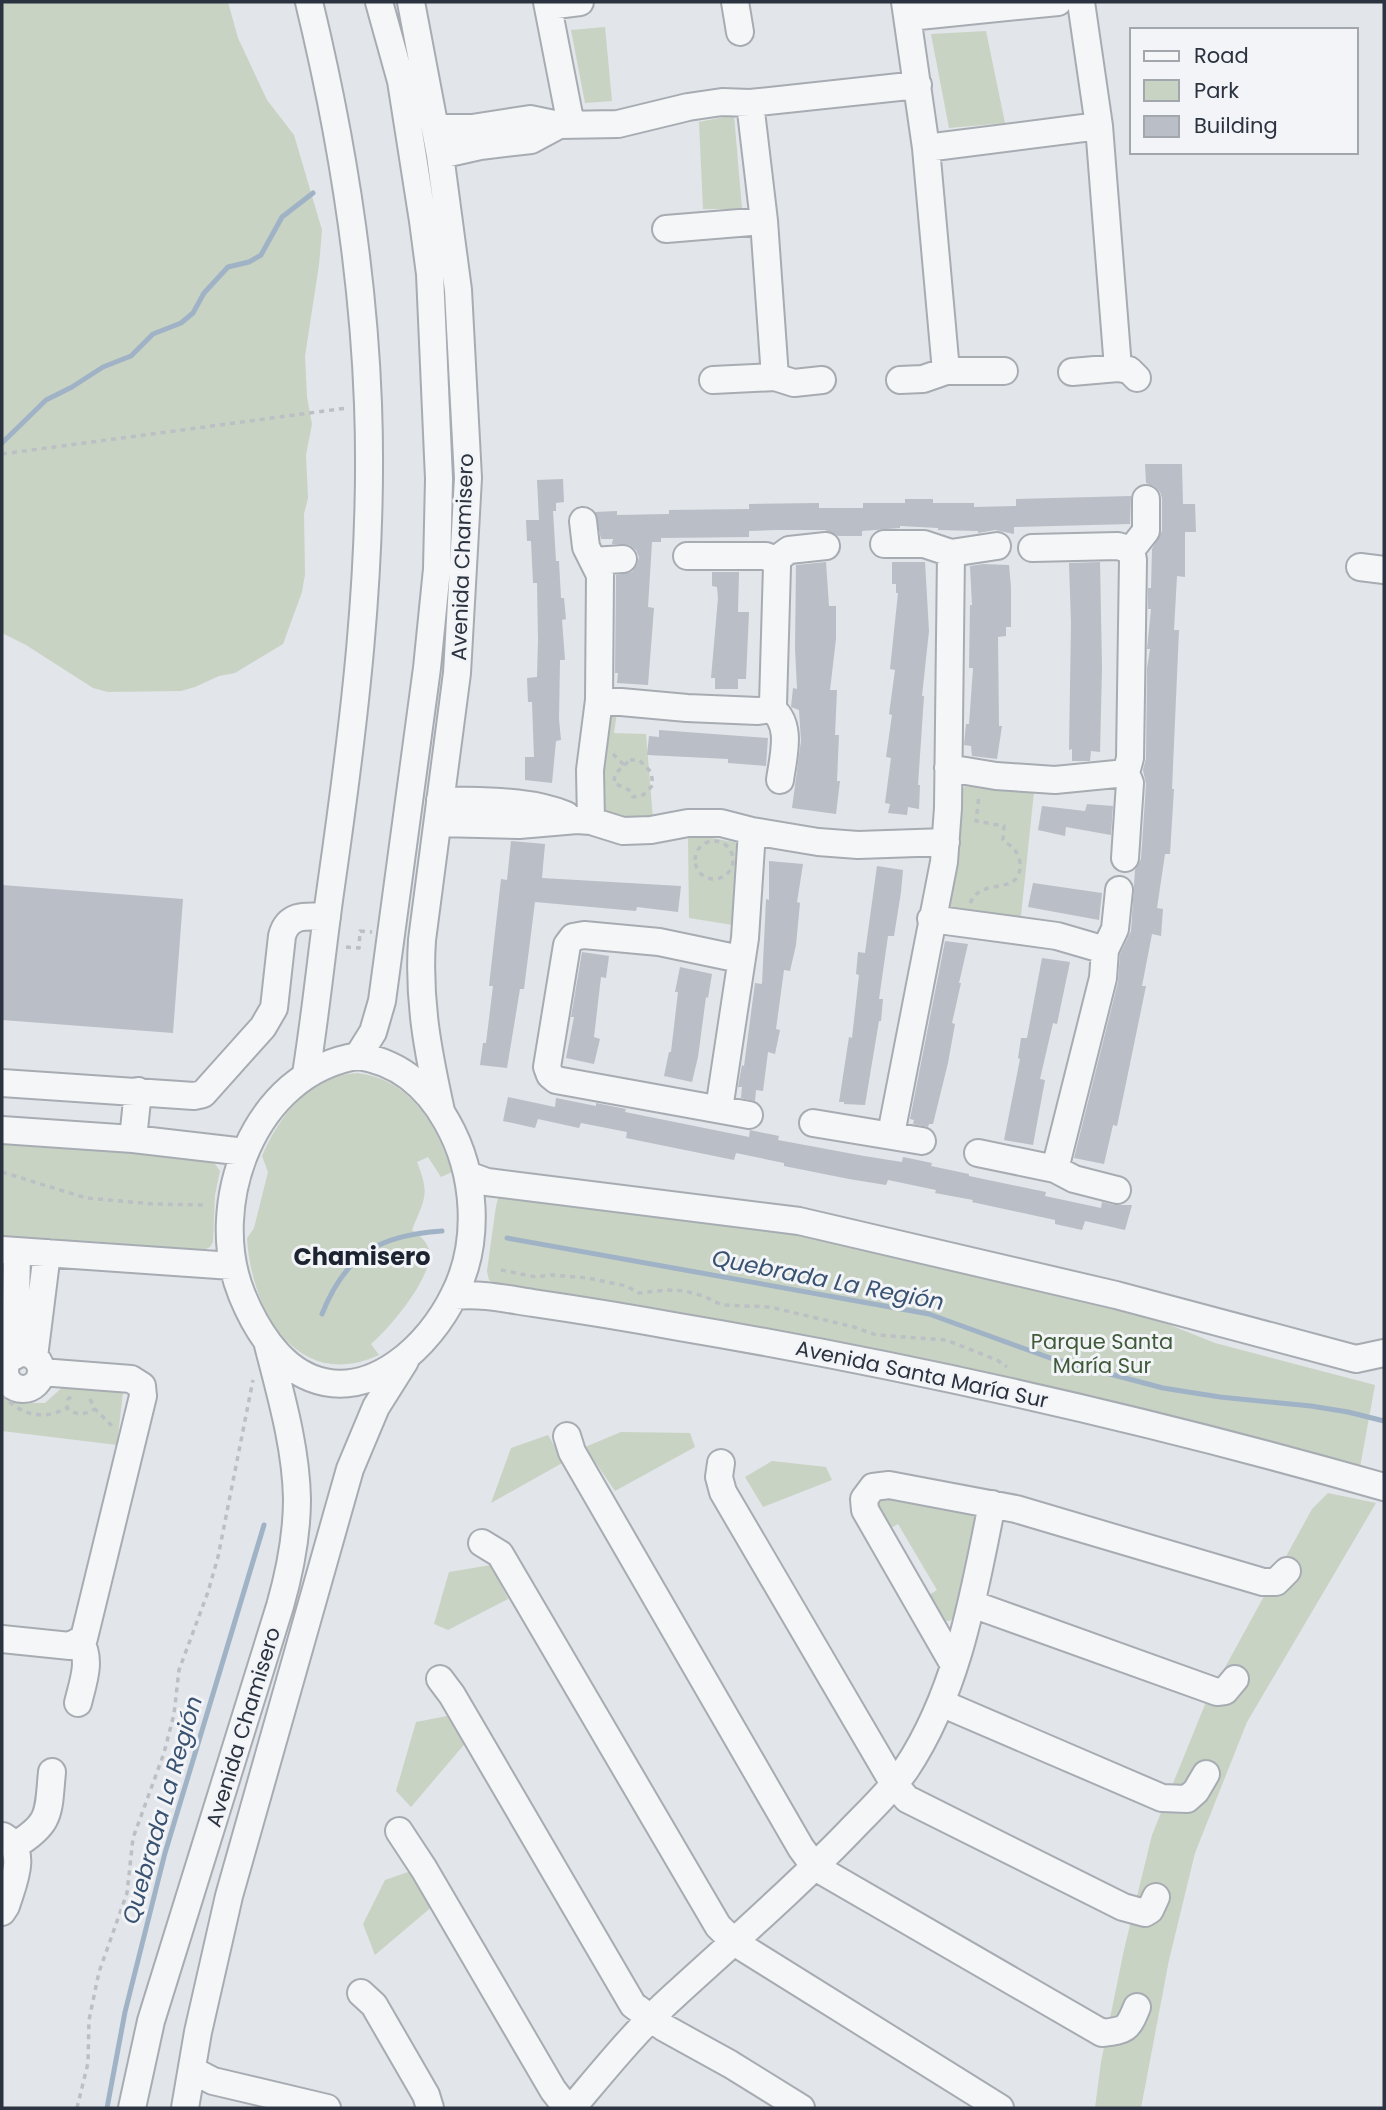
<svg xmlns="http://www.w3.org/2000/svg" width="1386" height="2110" font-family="Poppins,sans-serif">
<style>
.green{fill:#c8d3c4}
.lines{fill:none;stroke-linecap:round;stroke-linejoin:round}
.stream{stroke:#a0b3c6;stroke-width:5}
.building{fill:#babec6}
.minor-casing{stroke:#a7acb3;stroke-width:30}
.path{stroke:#bcbfc4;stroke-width:3.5;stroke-dasharray:5 5;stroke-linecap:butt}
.minor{stroke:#f5f6f8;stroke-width:26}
.labels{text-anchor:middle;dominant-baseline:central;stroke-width:6;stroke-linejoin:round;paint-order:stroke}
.street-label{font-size:21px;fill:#2b3340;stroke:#f2f4f7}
.park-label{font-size:21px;fill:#405b3a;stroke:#f2f4f7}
.water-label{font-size:23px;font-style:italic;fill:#395271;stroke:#f2f4f7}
.quarter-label{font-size:24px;font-weight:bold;fill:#1d2431;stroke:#f2f4f7}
</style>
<rect width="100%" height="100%" fill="#e2e5e9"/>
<path class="green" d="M2,2H228L238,38L267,100L294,135L322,230L319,265L305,356L307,397L312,424L306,455L308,498L304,514L305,574L302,592L283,644L235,673L219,676L195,687L181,691L108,692L93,688L26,645L2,633Z
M605,27L612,101L585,103L571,30Z
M986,31L1005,123L949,128L931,34Z
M734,115L742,209H703L699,122Z
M617,713L614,733L646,734L653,819C629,821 612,823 597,802L604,716Z
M965,786L1034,792L1020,925L946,915L951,877L959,846L958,795Z
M701,836L744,844L739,926L689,918L688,838Z
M357,1073C410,1079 437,1125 452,1172L441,1177L428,1157L417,1162C430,1195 425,1198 412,1230C419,1235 428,1242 429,1251C434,1276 389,1329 371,1344L379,1355C296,1393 251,1308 247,1238L254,1228L268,1172L262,1156C280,1115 309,1076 357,1073Z
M2,1142L199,1155L212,1160L220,1171L215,1195L213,1242L210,1247L202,1251L91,1241L2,1239Z
M508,1189L797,1235L1120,1305L1215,1343L1375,1385L1360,1467L498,1286L489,1280L487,1271L496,1206L499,1195Z
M66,1384L123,1392L117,1445L2,1431V1386L24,1403H45Z
M621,1432L690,1433L695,1447L615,1491L585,1447Z
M548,1435L564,1462L491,1503L511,1448Z
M772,1461L826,1467L832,1480L763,1507L745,1477Z
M1328,1493L1376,1503L1247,1722L1195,1853L1169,1960L1141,2108H1095L1101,2062L1124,1950L1152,1835L1206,1702L1312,1509Z
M882,1496L974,1509L978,1517L958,1616L949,1621L941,1620L924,1598L937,1590L898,1524L884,1532L874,1504Z
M491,1565L508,1599L448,1630L434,1624L449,1572Z
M447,1716L468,1740L411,1807L396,1791L416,1722Z
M414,1870L434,1905L375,1955L363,1924L385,1880Z"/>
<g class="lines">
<path class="stream" d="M2,443L46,400L72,387L103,367L131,356L153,334L181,323L193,313L204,293L228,267L249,262L261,255L282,217L313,193
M507,1238L929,1314L1053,1359L1163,1388L1220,1397L1311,1406L1348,1412L1384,1421
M322,1314C346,1254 379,1235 442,1231
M107,2108L125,2012L165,1853L264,1525"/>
</g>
<path class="building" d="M1145,464H1182L1183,504H1195L1196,532H1185V577L1177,576L1174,630H1179L1172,789H1174L1170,854H1165L1157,908L1163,909L1161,936L1152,934L1142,986H1146L1125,1088L1117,1126L1113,1125L1104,1164L1074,1158L1118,982L1120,954L1131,931L1135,870L1141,859L1146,784L1143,770L1146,758L1147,668L1150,649H1147L1151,609H1148V588H1151L1152,549L1162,531V498L1160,492L1154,486L1146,483Z
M563,479L564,502L556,503V511H553L556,561H559L561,598H564L566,619L562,620L565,660H560L559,719L561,740L556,741L552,783L525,780V757H534L532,702H528L527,678L537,677L538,640L537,583H533L531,541H527L526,520H539L537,480Z
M1131,496L1130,524L1014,527V534L995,530L978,533V531L938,530V528L900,526V528L862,531V536H838L825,530H777L749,531V537L661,538V542H652L648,607L654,608L648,685L617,683L618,673H615L616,575L632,572L637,565L639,557L636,550L629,545L612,544L613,539H601L595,512L617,511V515L669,514V510L749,509V504L819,503V508H863V503H905V499H933V503H974V507L1016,506V499Z
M826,562L829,606H836V639L830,690H837L835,735H839L837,781H840L836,814L792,808L801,741L799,710L791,707L793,688L797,689L795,648L796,565Z
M892,562H925L929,631L922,696H924L918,785H920L919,809L908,807L907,815L888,813L890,804L885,803L891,758L886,757L892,715L889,714L895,670L890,669L898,593H896V584H892Z
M1100,562L1102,667L1100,752L1091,751L1090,761H1072V749L1069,750L1071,624L1069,563Z
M983,564L1009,565L1011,587V627H1006V636L998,637L999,726H1002L997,759L972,756L971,746L964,745L966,724H969L973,668H969L970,605H972L970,566Z
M712,572H739L738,612H749L746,679H738V689H715V678H711L718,598L717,587L712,586Z
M659,730L768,738L766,766L728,763V759L647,755L649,736L659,737Z
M1087,804L1113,806L1111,835L1066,827L1065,836L1038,830L1042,806L1085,811Z
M511,841L545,844L542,878L681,886L678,912L637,907L636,911L535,902L524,989H520L507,1068L480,1065L483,1043H486L493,986H489L501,879L507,880Z
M769,861L803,864L797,902L800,903L796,945L790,971L784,970L776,1029L780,1030L775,1054L768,1052L763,1091L756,1090L755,1101L741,1098L742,1087H738L742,1065L744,1066L755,983L762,984L766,899L769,900Z
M877,866L903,870L901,892L894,936H888L879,999H883L881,1021H879L865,1105L844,1104V1102H839L849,1037L852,1038L859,975L856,974L858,952L865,953Z
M1033,883L1102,893L1099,920L1028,907Z
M2,885L183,899L173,1033L2,1020Z
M945,941L968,944L959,983H961L952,1023L955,1024L948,1063L933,1124H929L928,1127L913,1124L914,1120L910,1119Z
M582,952L609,956L606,978L601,977L594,1037L600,1039L594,1064L566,1058L574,1017H571Z
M1042,958L1070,962L1057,1024L1053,1023L1040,1079L1045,1080L1033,1145L1004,1140L1020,1059L1018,1058L1021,1038H1027Z
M680,967L712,974L708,998L706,997L698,1057L692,1082L664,1076L669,1052H671L678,992H675Z
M508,1097L555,1107L556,1098L596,1106V1103L626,1109L625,1112L749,1137L750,1130L779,1136L778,1140L864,1156L902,1162L903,1157L932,1163L931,1166L969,1174V1176L1046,1192L1045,1196L1101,1208L1102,1202L1114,1205H1132L1125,1230L1085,1221L1082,1230L1055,1224V1220L972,1202L973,1200L935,1193L936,1190L888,1180L886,1185L849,1179L784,1166V1163L736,1153L734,1160L626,1138L627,1132L581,1123L579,1128L538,1119L535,1128L503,1121Z"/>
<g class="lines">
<defs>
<path id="minor" d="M411,2L440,155L458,290L468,478L457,673L422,940C418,1001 428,1052 441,1111
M547,2L571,125
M735,2L740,32
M905,2L926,148L946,371
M1081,2L1099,126L1118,368
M548,6L580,2
M909,17L1058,2
M750,103L764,221L775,377
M435,128H472L530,119L559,125L618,124L688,107L722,102L750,103L918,85
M926,148L1099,126
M440,155L480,146L531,140L559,125
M666,229L764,221
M1072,372L1118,368L1129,370L1137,378
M713,380L775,377L794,383L822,380
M900,380L923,379L946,371H1004
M583,521L586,547L600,575L599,700L590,770L591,821
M884,544H924L951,553L997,546
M1032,548L1118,546L1131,550
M1131,550L1146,531V499
M593,561L623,559
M774,561L789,550L826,546
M1360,567L1384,570
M599,700L687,708L758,711L765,710L773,704L777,566L771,558L766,556H687
M769,707C794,722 783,757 780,780
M948,768L996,776L1055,780L1126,773L1130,758L1133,560L1131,550
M440,800C481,802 527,799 566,815
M438,823L519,825L577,820L591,821L623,831L651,830L688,823H721L752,831L818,842L858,845L946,842
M1125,858L1130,783L1126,773
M931,919L1057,936L1105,950
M740,959L659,942L584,935L573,937L567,945L547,1067L550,1075L556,1080L749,1115
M358,1056L373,1032L382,1001L427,668L437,569L439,479L430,274L423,221L401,81L379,2
M358,1056C399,1062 427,1086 447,1122C476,1173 481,1242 454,1295C430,1345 371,1402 311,1378C278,1365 255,1327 242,1295C205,1205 254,1072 358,1056Z
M306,1074C316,1012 322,949 331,886C354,726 374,566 368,404C363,269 341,134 309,2
M2,1083L194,1096L203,1094L263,1027L274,1008L282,936C288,913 307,916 327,917
M719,1109L745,938L752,831
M813,1123L922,1141
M2,1130L133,1139L245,1152
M891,1134L944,862L948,808L951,553
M133,1139L138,1091
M978,1153L1055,1169L1074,1179L1117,1190
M1055,1169L1103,978L1105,950L1115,929L1119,890
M468,1175L487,1182L799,1221L1116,1295L1356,1359L1384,1353
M2,1250L232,1266
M454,1296C480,1293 507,1299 533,1303C581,1310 630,1318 679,1327C917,1367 1152,1421 1384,1487
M5 1371a18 18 0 1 1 36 0a18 18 0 1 1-36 0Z
M15,1356L17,1251
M34,1357L47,1253
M567,1436L572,1452L801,1848L815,1867L1102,2033C1127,2030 1128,2029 1137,2007
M721,1463L719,1477L723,1492L894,1784L907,1799L1123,1907L1145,1913L1150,1910L1156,1897
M482,1543L500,1554L718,1926L734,1942L1000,2108
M972,1604L1217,1692L1225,1691L1235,1679
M2,1639L70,1646L84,1638L143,1396L142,1386L131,1379L41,1372
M954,1665L865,1510L864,1499L873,1487L889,1485L1016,1509L1263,1582H1276L1287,1571
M440,1679L452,1695L633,2005L663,2027L730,2064L801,2108
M78,1703C83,1682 92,1660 80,1641
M941,1703L1162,1798L1187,1799L1196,1791L1206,1774
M399,1831L424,1869L553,2090L563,2103L571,2108
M14,1846C52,1823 48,1813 52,1772
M2,1912L6,1906C13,1883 29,1851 3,1836
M361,1993L374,2005L426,2095L430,2108
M192,2070L213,2081L327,2108
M132,2108L151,2021L280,1606C290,1571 297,1536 297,1499C296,1447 281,1396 268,1345
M185,2108L198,2032L229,1896L350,1469L376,1407L405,1361
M572,2108C605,2069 637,2029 675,1995C734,1941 794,1889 849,1832C868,1812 890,1792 906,1769C958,1691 974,1594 992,1504"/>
</defs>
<use href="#minor" class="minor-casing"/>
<path class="path" d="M2,454L347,408
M613,754L624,765
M630,760H639L651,772L653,785L643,795L633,797L629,790L614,783L615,774Z
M695 860a19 19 0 1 1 38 0a19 19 0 1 1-38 0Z
M970,903C973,898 975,894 981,891C995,883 1019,890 1020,867C1021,861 1017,851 1012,847C1009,844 1005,843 1003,840L1004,826L976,821L979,796
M346,947L359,948L360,931L372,932
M2,1172L86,1198L154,1204L203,1205
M501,1270L536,1277L552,1275L588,1278L626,1286L639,1293L666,1290L685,1291L703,1296L722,1305L770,1307L854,1327L876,1335L946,1340L997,1360L1007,1367
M2,1395C22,1415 41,1421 67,1408
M71,1397L68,1399L67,1408C77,1416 84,1415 95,1409
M90,1399L95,1409L114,1428
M77,2108L88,2063L89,2020L99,1972L127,1893L133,1838L164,1753L174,1714L179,1670L208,1592L218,1557L253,1380"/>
<use href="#minor" class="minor"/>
</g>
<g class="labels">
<g class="street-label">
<text transform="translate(462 557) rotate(-88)">Avenida Chamisero</text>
<text transform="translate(922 1374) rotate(12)">Avenida Santa María Sur</text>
<text transform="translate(243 1727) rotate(-73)">Avenida Chamisero</text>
</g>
<g class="park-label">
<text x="1102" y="1341">Parque Santa<tspan x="1102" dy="24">María Sur</tspan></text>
</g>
<g class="water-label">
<text transform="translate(828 1280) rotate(11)">Quebrada La Región</text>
<text transform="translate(162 1810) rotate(-74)">Quebrada La Región</text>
</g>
<g class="quarter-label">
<text x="362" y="1256">Chamisero</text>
</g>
</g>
<rect width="1386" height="2110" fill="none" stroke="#2b3340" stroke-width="7"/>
<rect x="1130" y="28" width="228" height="126" fill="#f2f4f7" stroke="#a2a7ae" stroke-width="2"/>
<rect x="1144" y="51" width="35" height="10" fill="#f5f6f8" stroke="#a2a7ae" stroke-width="2"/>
<text x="1194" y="63" font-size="21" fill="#2b3340">Road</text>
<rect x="1144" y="80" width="35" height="21" fill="#c8d3c4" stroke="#a2a7ae" stroke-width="2"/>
<text x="1194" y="98" font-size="21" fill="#2b3340">Park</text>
<rect x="1144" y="116" width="35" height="21" fill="#babec6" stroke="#a2a7ae" stroke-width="2"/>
<text x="1194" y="133" font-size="21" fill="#2b3340">Building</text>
</svg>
